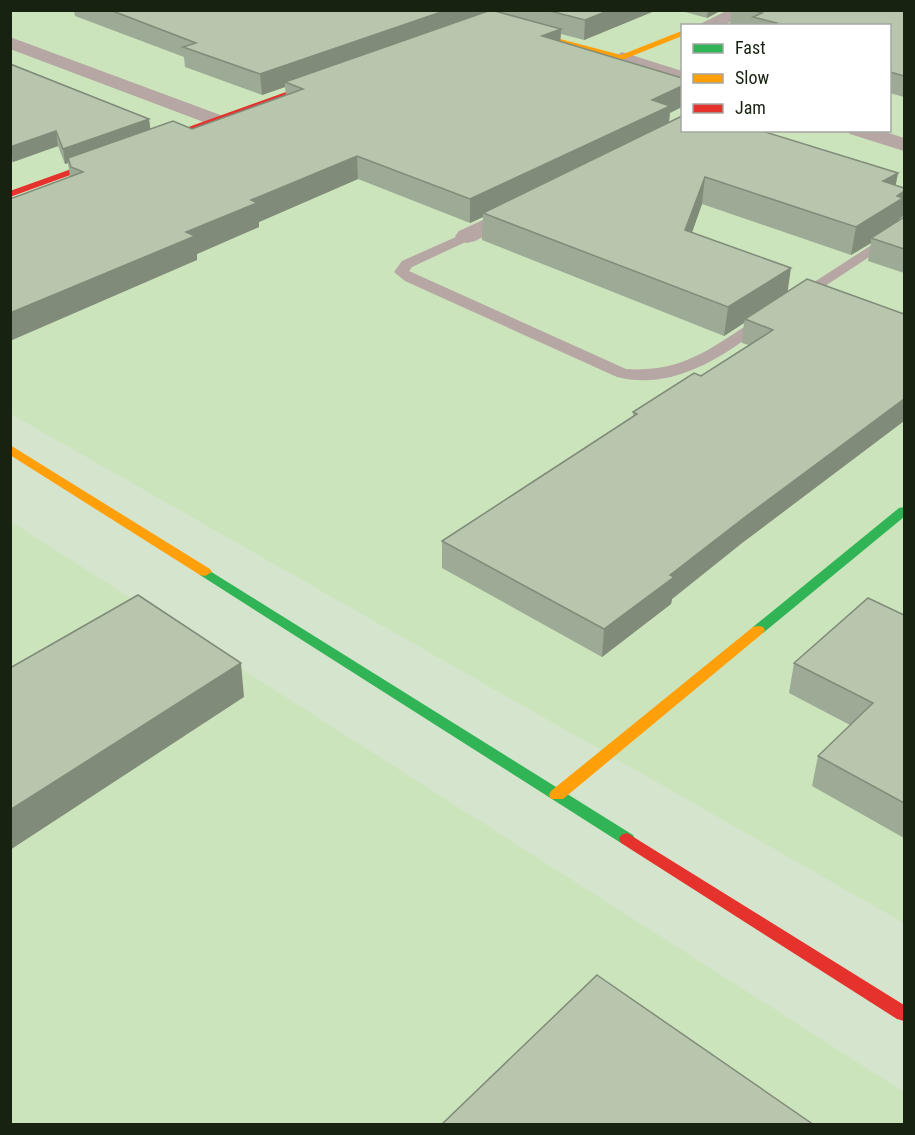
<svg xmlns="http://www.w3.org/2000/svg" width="915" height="1135" font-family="'Roboto Condensed',sans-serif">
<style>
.built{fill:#cce4bc;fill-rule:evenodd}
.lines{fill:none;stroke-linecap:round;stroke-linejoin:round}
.lane{fill:#b6a6a4;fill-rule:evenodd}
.street{fill:#b6a6a4;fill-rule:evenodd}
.fast{fill:#30b455;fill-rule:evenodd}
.slow{fill:#ff9f0a;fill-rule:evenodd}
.jam{fill:#e5322d;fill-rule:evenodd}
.wall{fill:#9daa95}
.shaded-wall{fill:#808b79}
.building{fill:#b7c6ad;stroke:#808b79;stroke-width:1.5}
</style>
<rect width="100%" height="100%" fill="#d5e4cc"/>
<path class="built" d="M11,11H904V923L11,414ZM682,26H890V130H682Z
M10,521L904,1092V1124H11Z"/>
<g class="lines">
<path class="lane" d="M904,224V234L804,300L799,302L791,297Z
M467,232L474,236L472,239L412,267L409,271L626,369C683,373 713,347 759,317L764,315L772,320C766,328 754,333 746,339C708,366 665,389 617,377L405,281L394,272L402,261Z"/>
<path class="street" d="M728,10H754L722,26H696Z
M10,37L223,116L226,120L223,124H209L10,49Z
M622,52L682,71V83L615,62L612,58Z
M847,130H880L904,138V151L850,134Z
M522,202L530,204L534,209L530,214L475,241L467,243L459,241L455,236L459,231Z"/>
<path class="fast" d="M904,507V517L763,633H753L751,630L753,627L899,508Z
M205,568L633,835L635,839L633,843L627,845L621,843L200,575L198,572L200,569Z"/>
<path class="slow" d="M522,29L621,55L679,32H682V36L622,60L519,33L518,31Z
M10,445L210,569L212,572L205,576L200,575L10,455Z
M758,626L763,627L765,630L763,633L563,799H551L549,795L551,791L753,627Z"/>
<path class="jam" d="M325,78L332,80L10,197V191Z
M627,833L904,1005V1021L897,1019L621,843L619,839L621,835Z"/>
</g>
<path class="wall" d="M74,10H657L584,40L561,34L560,41L670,113L669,123L898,173L895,185L904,188V209L903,216L899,219V220L904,217V273L868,261L871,243L851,255L702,204L692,232L788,292L904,314V421L742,543L672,599L671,604L602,657L442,568V541L633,417V412L701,376L749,345L742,343L744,323L724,336L482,240L483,217L470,223L358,179L259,222V227L197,254V260L70,177L68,163L65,164L58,146L13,162L10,161V63L149,119L150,129H192L286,95L285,87L262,95L185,67L184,57L75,16Z
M678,10H722L707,18Z
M732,10H904V97L890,93V26H735L730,24Z
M904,615V838L812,786L818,756L850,725L789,693L794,663Z"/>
<path class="shaded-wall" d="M447,10H489V15L285,82V87L262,95L260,74Z
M610,10H657L584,40L585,20Z
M708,10H722L707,18Z
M561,29L560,49L542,36Z
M682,86V107L670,113L668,128L483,213V217L470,223V199L652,100Z
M149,119L151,134L68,158V163L65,164L63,149Z
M56,131L58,146L13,162L10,147Z
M357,156L358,179L259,222V227L197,254V260L10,341V313L186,232L251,200Z
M898,173L893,200L883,181Z
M705,177L702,204L683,258L685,230Z
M904,191V209L903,216L899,219L898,225L871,238V243L851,255L856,227L897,196Z
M791,268L787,296L745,319L744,323L724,336L728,307Z
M904,399V421L742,543L672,599L671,604L602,657L604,629L670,575L745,517Z
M241,663L244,697L10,850V810Z"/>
<path class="building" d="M110,10H447L260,74L183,47L196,43Z
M491,10L561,29L542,36L682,78V86L652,100L670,106L470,199L357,156L251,200L257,203L186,232L195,236L10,313V199L83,172L71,167L68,158L173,121L192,129L303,89L285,82Z
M546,10H610L585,20Z
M752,10H904V76L890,72V26H773L777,23L753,17L762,13Z
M10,64L149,119L63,149L56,131L10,147Z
M682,116V130H759L898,173L883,181L904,188V191L897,196L903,198L856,227L705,177L685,230L791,268L728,307L483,213Z
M904,217V249L871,238Z
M807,279L904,314V399L745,517L670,575L674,577L604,629L442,541L637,414L633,412L694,373L701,376L773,330L745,319Z
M138,595L241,663L10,810V668Z
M868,598L904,615V803L818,756L873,703L794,663Z
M597,975L814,1125H441Z"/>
<rect width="915" height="1135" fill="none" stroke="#182211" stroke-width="24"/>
<rect x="681" y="24" width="210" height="108" fill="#ffffff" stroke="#a3a7a0" stroke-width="1.5"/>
<rect x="693" y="44" width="30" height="9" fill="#30b455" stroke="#a3a7a0" stroke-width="1.5"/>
<text x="735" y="54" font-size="18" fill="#182211">Fast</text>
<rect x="693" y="74" width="30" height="9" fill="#ff9f0a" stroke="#a3a7a0" stroke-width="1.5"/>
<text x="735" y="84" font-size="18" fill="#182211">Slow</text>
<rect x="693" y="104" width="30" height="9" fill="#e5322d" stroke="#a3a7a0" stroke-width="1.5"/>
<text x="735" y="114" font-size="18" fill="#182211">Jam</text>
</svg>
